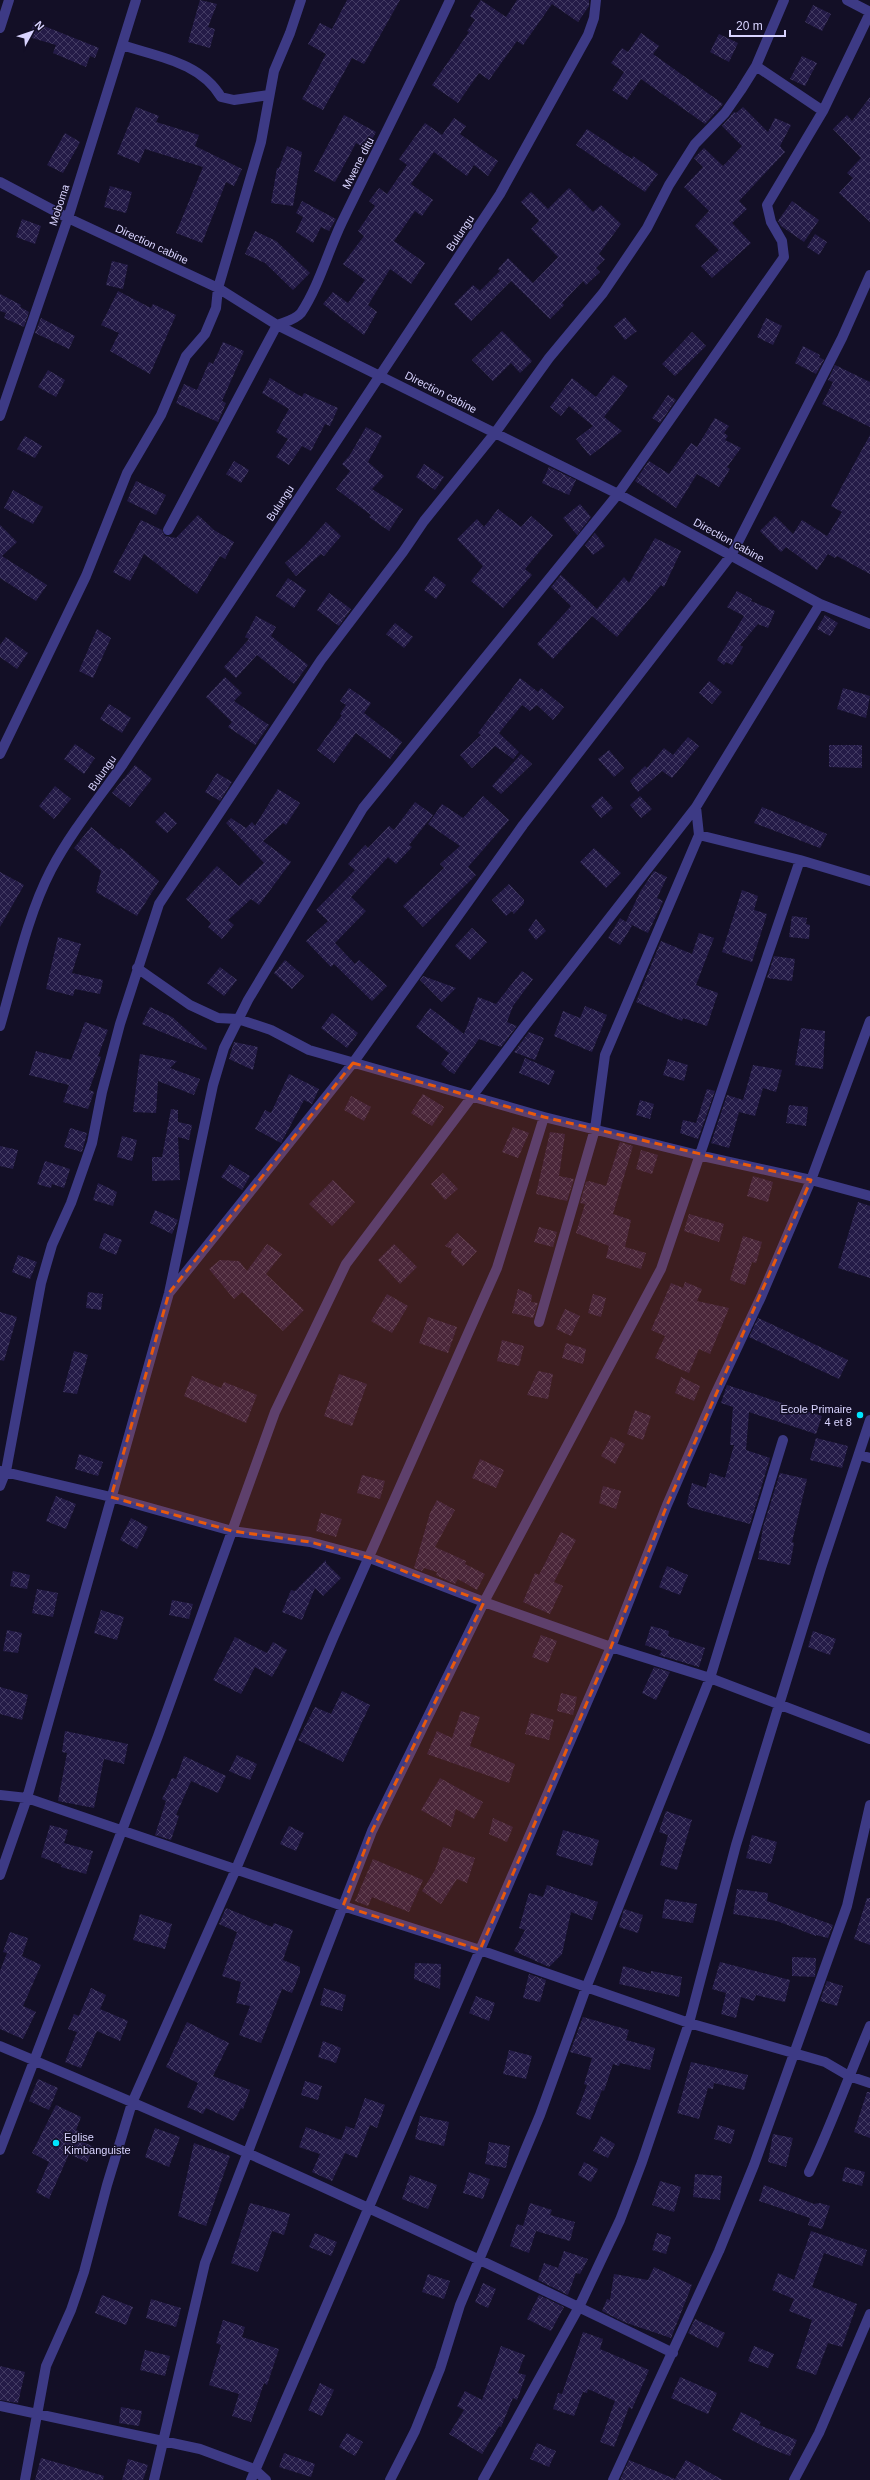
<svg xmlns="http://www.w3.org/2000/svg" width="870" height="2480" font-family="Helvetica,sans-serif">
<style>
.building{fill:url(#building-cross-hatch)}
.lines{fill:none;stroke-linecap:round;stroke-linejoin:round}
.minor{stroke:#3d3a85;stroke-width:10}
.marked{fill:#e8590c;fill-opacity:0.2;stroke:#e8590c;stroke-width:3;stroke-dasharray:8 5;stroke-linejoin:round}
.poi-dot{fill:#00e5ff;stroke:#130f26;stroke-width:1.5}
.labels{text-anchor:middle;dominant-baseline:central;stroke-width:3;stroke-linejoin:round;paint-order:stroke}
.street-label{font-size:11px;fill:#d9d4ff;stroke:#130f26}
.poi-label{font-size:11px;fill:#d9d4ff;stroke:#130f26;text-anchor:end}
</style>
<defs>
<pattern id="building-cross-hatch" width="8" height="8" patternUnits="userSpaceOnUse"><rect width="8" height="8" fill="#241b47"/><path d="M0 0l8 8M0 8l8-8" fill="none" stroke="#433b63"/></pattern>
</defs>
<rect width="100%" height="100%" fill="#130f26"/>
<path class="building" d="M200,0L217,4L208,27L215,29L210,48L188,42Z
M347,0H400L364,64L352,58L323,110L302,99L326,54L308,44L320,23L332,29Z
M481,0L506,17L517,0H589V6L578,22L552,4L523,45L517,41L489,80L479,73L458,103L432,85L469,32L467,31L475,20L470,16Z
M813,5L831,14L822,31L805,22Z
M34,22L99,48L95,58L90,56L86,67L53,53L56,45L29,37Z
M641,33L659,46L653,54L723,104L705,124L641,79L627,100L612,90L624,72L611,63L622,48L628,52Z
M719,34L738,43L729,62L710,52Z
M802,56L817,63L805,86L790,79Z
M870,97V222L839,193L853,178L847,173L861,158L833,129L847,115L852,121Z
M136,107L159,116L156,122L199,135L195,146L242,169L234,186L226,182L202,243L176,233L203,167L145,149L139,163L117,154Z
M743,107L768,132L775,118L791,125L780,146L785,152L739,201L747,209L732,223L751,243L712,278L701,266L719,250L695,226L709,211L684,187L703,167L694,158L704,148L723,166L742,146L722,126L734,112L736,113Z
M344,115L376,132L367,149L356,143L335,182L314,171Z
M454,118L466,126L460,134L498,161L488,176L474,165L467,176L434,152L411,184L433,200L422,216L415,211L394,241L425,263L411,284L390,269L368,305L377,312L364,335L323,304L333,292L348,303L365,280L343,264L364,236L358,231L375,206L369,201L379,188L387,194L407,165L399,159L425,123L442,135Z
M587,129L632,159L633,156L658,174L645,192L576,145Z
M65,133L80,142L63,173L47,165Z
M287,146L302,152L293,206L271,203L277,168H279Z
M110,186L132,192L126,213L104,207Z
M569,188L593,212L601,205L621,224L599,254L605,259L596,268L600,272L586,285L583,281L562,303L564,305L550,319L511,281L471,321L454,304L473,285L480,291L500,271L498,269L508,258L533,283L558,257L531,229L539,221L521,202L531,192L548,209Z
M302,201L336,219L329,231L321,227L313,243L296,232L303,217L296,213Z
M792,201L819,220L804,242L781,226L778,221Z
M22,219L41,226L35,244L16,237Z
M255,231L276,241L310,273L293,290L265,263L245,254Z
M815,234L827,242L819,255L807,247Z
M112,261L128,265L123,289L106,285Z
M118,291L151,308L153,304L176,315L150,374L110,351L119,333L101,325Z
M0,294L21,305L20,307L29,312L24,327L4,318L6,313L0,311Z
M625,317L637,331L625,340L614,326Z
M41,318L75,336L69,349L35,333Z
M766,318L782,326L773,345L757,337Z
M502,331L532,361L520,373L511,363L493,381L472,360Z
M692,332L706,346L675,376L662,364Z
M223,342L244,351L222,401L226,403L218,422L176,403L184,384L197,390L209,362L213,364Z
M803,346L820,355L819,357L824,360L816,374L795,363Z
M835,365L870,382V427L822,404L833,382L828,380Z
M48,370L65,380L56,397L38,387Z
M613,375L628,386L604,417L622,431L590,456L576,439L593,426L569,406L561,416L550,407L572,378L596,397Z
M270,378L302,397L304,393L338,408L330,426L325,424L311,451L302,446L289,465L276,457L288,439L276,432L289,409L262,393Z
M668,395L676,400L660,423L652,418Z
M715,418L729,426L724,433L728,436L725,440L741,448L727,467L730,469L719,487L697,474L676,508L635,481L649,461L669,474L691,443L697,447Z
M366,427L382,436L368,462L384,476L372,489L403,509L389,531L369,517L371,515L336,489L350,471L342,464L350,455Z
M870,435V574L837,556L835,558L828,554L817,570L786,547L781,552L760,531L775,516L793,534L802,520L827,536L842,512L831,506Z
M25,436L42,446L35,458L17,449Z
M234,461L249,470L241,483L226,474Z
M424,464L444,477L435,490L416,477Z
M549,467L576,480L569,495L542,483Z
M136,481L166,495L156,515L127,501Z
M13,490L43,507L33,524L4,508Z
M580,504L591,517L577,535L563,518Z
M498,509L521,527L531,516L553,535L525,569L532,575L503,608L471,581L483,566L457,539L477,519L484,527Z
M198,515L214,530L234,542L225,559L220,556L197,594L144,554L130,581L113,572L141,520L162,530L165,536L176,538Z
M326,522L341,536L324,556L321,554L296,576L285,563L304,546Z
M0,525L17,542L2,556L47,585L36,601L0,578Z
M595,533L605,546L593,555L585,545Z
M655,538L681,551L664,587L661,585L617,637L592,616L553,659L537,644L571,606L551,587L561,575L597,609L624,577L629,583Z
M434,576L446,585L436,599L424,590Z
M288,578L306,590L294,608L276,596Z
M737,591L752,599L751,601L775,611L768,628L758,624L740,645L743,647L732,665L726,662L724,665L717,660L744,616L727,607Z
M329,593L351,609L339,626L317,610Z
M825,615L838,623L830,636L817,629Z
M256,616L276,627L271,636L308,665L294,684L257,655L236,678L224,667L249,639L245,637Z
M395,623L413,637L404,648L386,634Z
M97,629L111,638L93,678L79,671Z
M6,637L28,653L17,669L0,657V645Z
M225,677L242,693L234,701L269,725L255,745L228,727L232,722L206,697Z
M520,678L538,692L541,688L564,707L553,720L537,705L530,711L522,705L499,733L519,752L513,759L495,746L472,768L460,755L481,735L478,733Z
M709,681L722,692L712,704L699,693Z
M349,688L371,703L364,713L402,742L390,759L356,733L334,763L317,750L342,715L340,714L346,705L340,701Z
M843,688L870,696L866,718L837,709Z
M109,704L131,718L122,733L100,719Z
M688,737L699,746L672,778L662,771L638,792L633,786L630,781L645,766L647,768L664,748L673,755Z
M75,744L95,758L84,774L64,759Z
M829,745H862V768L829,767Z
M609,750L624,768L614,777L598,759Z
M521,754L532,764L501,794L492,786Z
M135,765L152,779L130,807L112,793Z
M217,773L232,782L220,801L205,792Z
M55,786L71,799L54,819L39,806Z
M278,789L300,803L286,825L283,823L263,841L291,862L259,905L251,899L228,920L234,925L222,939L208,927L211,923L186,899L217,866L239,886L264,863L226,823L231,818L246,828L252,822L255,826Z
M483,796L509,820L468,867L476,875L423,927L403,906L444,868L440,864L460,846L428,824L442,804L463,818Z
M602,796L613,808L601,818L591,806Z
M640,796L652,809L641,818L630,805Z
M415,802L433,815L409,845L412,847L396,864L388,857L351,897L366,911L335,943L355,964L359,960L387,986L372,1001L334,964L331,967L306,941L328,921L316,910L355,870L348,864L365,845L368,848L389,826L394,830Z
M762,807L827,834L820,848L754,823Z
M165,812L177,823L167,833L155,822Z
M91,827L119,850L121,848L159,881L137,916L96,892L101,871L74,848Z
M594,848L621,873L606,888L580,862Z
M654,871L667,877L657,898L663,901L648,933L630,924L632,926L620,945L608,938L620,918L626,922L640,892Z
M0,872L24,885L0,927Z
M509,884L524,900V903L514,914L512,911L506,916L492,900Z
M742,890L758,896L754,910L767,914L752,962L722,952Z
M792,916L807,918L806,924L810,925L809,939L789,937Z
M536,919L546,931L536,940L528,930Z
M472,928L487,942L470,960L455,946Z
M699,933L714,938L696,985L718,993L707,1026L683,1018L682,1021L636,1002L661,941L692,954Z
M58,937L81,944L72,973L103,980L100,994L75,989L73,996L46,989Z
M774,956L795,959L792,981L767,978Z
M285,960L304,976L292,989L274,973Z
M220,967L237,980L224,996L207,983Z
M522,971L533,979L513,1006L507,1022L517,1026L501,1047L479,1039L454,1074L449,1071L441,1064L449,1053L416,1027L430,1008L464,1034L478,997L496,1004Z
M423,976L456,988L442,1002L420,980Z
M585,1006L607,1015L592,1052L554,1036L563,1011L580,1018Z
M150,1007L172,1017L207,1048L206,1050L142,1024Z
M332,1013L358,1033L347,1048L321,1028Z
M85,1022L108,1030L98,1056L101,1057L89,1090L94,1092L88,1109L63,1102L69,1085L29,1075L36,1051L71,1060Z
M801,1028L825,1031L823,1069L795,1065Z
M529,1032L544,1038L535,1060L514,1052Z
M234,1042L258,1047L253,1070L229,1059Z
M140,1054L177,1061L170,1068L200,1079L194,1095L158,1081L156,1113L133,1112Z
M525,1058L555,1071L549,1085L519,1073Z
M668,1059L688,1065L684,1081L663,1075Z
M753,1065L782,1070L776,1092L763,1088L755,1116L739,1112L729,1148L711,1143L727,1095L743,1100Z
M289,1074L319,1089L312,1104L304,1100L281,1143L255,1129L265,1110L271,1113Z
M707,1089L715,1091L698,1139L680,1133L683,1120L696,1123Z
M423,1094L444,1107L432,1126L411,1113Z
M351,1096L371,1107L364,1121L344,1110Z
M640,1100L654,1104L650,1119L636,1115Z
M789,1105L808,1107L806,1126L786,1123Z
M171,1109L178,1110V1122L192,1125L189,1140L178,1137L180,1180L152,1181V1157H162Z
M513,1127L529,1133L518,1158L502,1152Z
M70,1128L87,1133L82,1152L64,1147Z
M550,1132L565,1134L559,1176L574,1179L567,1201L536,1194Z
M122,1136L137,1140L132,1161L117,1157Z
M620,1142L633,1146L613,1214L631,1220L625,1247L646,1253L641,1269L606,1258L609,1246L576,1233L585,1204L580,1203L586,1182L589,1181L606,1186Z
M0,1146L18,1150L13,1169L0,1166Z
M641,1150L658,1155L652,1174L636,1169Z
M45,1161L70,1169L64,1188L52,1184L51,1188L37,1184Z
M230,1164L250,1176L242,1190L221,1177Z
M443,1173L458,1189L445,1200L431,1184Z
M753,1176L773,1182L768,1202L747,1196Z
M333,1180L355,1202L332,1226L309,1204Z
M98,1183L117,1192L113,1206L93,1200Z
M858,1202L870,1206V1278L838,1268Z
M155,1210L178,1220L172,1234L150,1223Z
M689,1214L724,1224L719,1242L684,1231Z
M539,1227L557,1232L553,1247L534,1242Z
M104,1233L122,1240L116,1255L99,1248Z
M457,1233L477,1251L463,1266L451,1254L452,1249L445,1246Z
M743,1236L762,1242L756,1263L752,1262L745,1285L730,1280Z
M267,1244L282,1254L266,1274L304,1310L283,1331L242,1292L234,1299L209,1269L220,1260L239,1261L247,1271Z
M394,1244L417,1267L400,1284L378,1260Z
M18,1255L37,1262L30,1279L12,1272Z
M685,1282L702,1289L697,1301L729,1308L710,1354L699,1349L689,1373L655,1358L665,1336L651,1330L671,1283L683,1288Z
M518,1289L532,1295L531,1302L538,1303L533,1318L512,1313Z
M88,1292L103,1294L101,1310L86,1308Z
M387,1294L408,1306L392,1333L371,1321Z
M593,1294L606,1298L601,1317L588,1313Z
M565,1309L580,1316L571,1336L556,1329Z
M0,1312L17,1317L4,1361L0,1360Z
M428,1317L457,1327L448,1353L419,1343Z
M758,1318L848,1360L839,1379L749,1337Z
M502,1340L524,1346L519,1366L497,1361Z
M566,1343L586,1349L583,1364L562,1358Z
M74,1351L88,1355L77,1394L63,1392Z
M538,1371L553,1374L548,1399L527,1395Z
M339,1374L367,1384L352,1426L324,1416Z
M192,1376L221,1388L224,1382L257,1395L246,1423L184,1396Z
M681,1377L700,1386L694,1401L675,1393Z
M727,1385L822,1416L816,1434L749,1412L746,1450L770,1458L750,1524L689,1507L687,1503L692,1483L706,1488L710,1473L725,1478L734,1445H730L733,1407L721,1403Z
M635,1410L651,1416L643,1440L627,1434Z
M611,1437L625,1444L615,1464L601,1456Z
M816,1438L848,1446L842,1468L810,1460Z
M79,1454L103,1462L98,1476L75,1469Z
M480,1459L504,1470L496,1488L472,1478Z
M780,1473L807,1479L792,1542L794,1543L790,1565L758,1559L763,1527Z
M362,1475L385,1481L380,1499L357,1493Z
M603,1486L621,1491L616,1509L599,1503Z
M56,1496L76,1504L66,1529L46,1521Z
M437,1500L455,1510L435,1547L466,1561L465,1564L485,1574L477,1590L458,1579L455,1584L448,1581L436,1575L437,1572L424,1568L422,1571L414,1568L430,1513Z
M321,1513L342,1519L336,1537L316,1531Z
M131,1518L148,1527L137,1549L120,1540Z
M561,1532L576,1540L554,1582L563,1586L550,1614L523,1602L535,1573L539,1575Z
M326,1560V1563L341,1578L323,1596L315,1588L302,1620L282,1612L291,1590L295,1591Z
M667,1566L688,1575L680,1595L659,1587Z
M13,1571L30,1575L27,1589L10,1586Z
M37,1589L58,1593L53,1617L32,1613Z
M172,1600L193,1604L189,1619L169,1615Z
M101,1610L124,1617L117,1640L94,1633Z
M651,1626L669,1631L668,1636L705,1648L699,1667L659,1655L662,1651L645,1645Z
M7,1630L22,1633L18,1653L3,1651Z
M813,1631L836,1639L830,1655L808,1647Z
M541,1635L557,1641L548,1663L532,1657Z
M235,1637L267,1653L273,1642L287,1650L272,1677L255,1667L241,1694L213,1680Z
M654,1667L670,1672L656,1700L642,1693Z
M0,1687L28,1695L22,1720L0,1714Z
M342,1691L370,1705L343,1762L298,1740L315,1707L331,1714Z
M561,1693L577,1697L573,1715L557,1711Z
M461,1711L480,1717L470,1746L515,1764L509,1783L427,1754L437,1731L452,1738Z
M531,1713L554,1720L549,1740L525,1734Z
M65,1731L128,1744L124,1764L104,1759L94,1808L58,1801L67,1753L62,1752Z
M237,1755L257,1764L250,1780L229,1771Z
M184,1756L226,1776L218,1793L191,1781L176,1815L179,1816L171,1840L155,1835L166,1801L162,1799L172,1778L176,1779Z
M440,1778L483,1802L474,1819L456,1809L451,1827L421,1810Z
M666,1811L692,1820L677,1870L660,1865L668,1835L659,1832Z
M493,1818L513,1827L507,1842L489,1834Z
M50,1825L68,1830L64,1843L93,1851L86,1874L61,1867L62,1865L41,1857Z
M289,1826L304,1833L296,1851L280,1844Z
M563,1830L599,1840L592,1866L556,1855Z
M752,1835L777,1842L771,1864L746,1858Z
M443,1847L475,1858L467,1883L457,1879L441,1904L422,1891L435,1870Z
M373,1859L423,1880L409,1912L372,1897L368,1906L355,1901Z
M547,1885L598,1902L592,1920L571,1912L562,1954L549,1967L514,1951L525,1930L519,1928L529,1893L543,1897Z
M737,1889L768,1893L767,1901L833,1925L828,1938L816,1935V1936L777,1921L733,1914Z
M867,1898H870V1945L854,1939Z
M665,1899L697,1904L693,1923L662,1918Z
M226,1908L272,1927L274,1923L293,1930L283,1960L300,1967V1973L292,1993L282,1989L261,2043L239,2035L250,2006L236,2003L241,1982L222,1976L237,1932L219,1924Z
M624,1909L643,1915L638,1933L619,1927Z
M140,1914L172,1924L165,1949L133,1940Z
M10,1932L28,1938L22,1956L41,1965L23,2006L36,2012L23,2039L0,2029V1971L7,1953L3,1952Z
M792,1957L816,1958L815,1977L792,1976Z
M720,1962L790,1980L785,2002L756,1995L754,2001L741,1997L736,2018L721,2014L726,1993L712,1989Z
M415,1963L441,1964L440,1989L414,1979Z
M623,1966L651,1974V1971L682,1977L679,1997L619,1984Z
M529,1974L546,1980L540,2002L523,1998Z
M827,1981L843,1986L837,2006L820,2001Z
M91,1988L106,1995L100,2009L128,2021L120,2041L97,2031L81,2068L65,2062L77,2032L68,2029L74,2014L79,2016Z
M324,1988L346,1995L342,2011L320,2005Z
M476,1996L495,2003L489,2021L469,2013Z
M583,2017L629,2030L626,2040L655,2048L650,2070L620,2063L619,2066L613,2064L604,2091L602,2090L590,2120L576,2114L587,2085L584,2084L592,2058L570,2052Z
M187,2022L229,2043L213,2076L250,2090L243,2109L241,2108L234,2121L206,2108L203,2114L187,2107L198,2083L166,2067Z
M323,2041L341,2048L336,2063L318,2057Z
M509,2050L532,2056L526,2079L503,2074Z
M691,2062L748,2075L744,2090L714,2083L713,2089L708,2088L699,2119L677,2113Z
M38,2079L58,2088L49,2110L29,2101Z
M305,2081L322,2086L318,2100L301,2095Z
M867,2092H870V2138L854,2132Z
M365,2098L385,2105L377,2128L370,2125L357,2158L345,2153L332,2181L312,2172L320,2154L299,2147L306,2127L341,2140L346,2126L354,2129Z
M56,2105L81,2117L76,2130L84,2134L81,2141L94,2147L87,2162L69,2154L49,2199L36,2192L49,2162L32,2153Z
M420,2116L449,2122L444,2146L415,2139Z
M718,2125L735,2130L731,2144L714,2139Z
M155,2128L180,2137L169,2167L145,2157Z
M773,2134L793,2138L786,2167L768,2162Z
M601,2136L615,2144L608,2158L593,2151Z
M489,2142L510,2146L506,2168L485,2164Z
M194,2143L230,2156L206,2226L178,2216Z
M584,2162L598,2169L591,2182L578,2175Z
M845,2167L865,2172L862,2186L842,2181Z
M469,2172L490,2179L483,2199L463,2193Z
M695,2174L722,2176L720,2200L693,2197Z
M410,2175L437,2185L428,2209L402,2199Z
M660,2181L681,2187L674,2212L652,2205Z
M764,2185L814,2204L820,2203L830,2206L822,2229L808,2225L810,2218L759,2201Z
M250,2203L290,2214L284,2235L272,2231L258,2272L231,2263Z
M530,2203L552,2210L550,2215L575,2222L570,2241L536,2231L529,2253L510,2246L517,2224L523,2226Z
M811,2231L867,2250L862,2266L824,2253L812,2287L857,2304L842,2347L828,2343L816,2375L796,2368L812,2320L789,2311L794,2299L772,2290L778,2273L794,2280Z
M315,2233L337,2242L331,2256L309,2247Z
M657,2233L671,2237L666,2254L652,2250Z
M564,2251L588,2259L580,2274L576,2273L568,2295L538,2280L544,2263L558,2268Z
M654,2267L692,2285L671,2338L624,2322L602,2311L607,2299L610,2300L614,2274L648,2280Z
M428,2274L450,2281L444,2299L422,2292Z
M483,2283L496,2289L488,2308L475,2302Z
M102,2295L133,2307L126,2325L95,2313Z
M539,2295L564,2307L551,2331L527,2319Z
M151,2299L181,2308L176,2327L146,2318Z
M695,2319L725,2333L718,2348L688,2333Z
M223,2320L245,2327L242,2337L279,2349L267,2385L264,2383L251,2422L232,2416L239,2394L209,2385L221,2345L216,2343Z
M583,2332L603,2339L600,2349L649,2370L632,2409L629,2407L614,2447L600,2442L615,2401L588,2389L587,2393L583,2392L574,2416L553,2409L558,2393L562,2394Z
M501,2346L525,2355L518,2373L526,2375L517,2400L513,2398L501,2427L499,2426L482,2454L449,2434L464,2410L457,2406L465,2391L482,2400Z
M754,2346L774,2354L768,2368L748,2361Z
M145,2350L170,2356L165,2376L140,2370Z
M0,2366L25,2372L18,2403L0,2400Z
M680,2377L717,2393L708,2414L671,2398Z
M320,2383L334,2390L322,2416L308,2410Z
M121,2407L142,2411L139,2426L119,2423Z
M741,2412L761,2422L759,2425L797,2440L790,2456L761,2445L732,2430Z
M347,2433L363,2442L355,2456L339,2447Z
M537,2443L556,2451L549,2467L530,2459Z
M284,2453L315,2464L311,2477L279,2467Z
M41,2458L104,2476L103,2480H35Z
M128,2459L148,2465L143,2480H122Z
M629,2460L675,2479L686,2460L723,2480H620Z"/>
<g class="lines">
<path class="minor" d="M847,0L870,12
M0,28L9,0
M122,45C158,57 200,62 221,97L234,100L269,95
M756,66L823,111L870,13
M0,182L68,218L218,288L277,325L618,494L820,604L870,624
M0,416L68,218L136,0
M168,530L277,325C285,322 295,320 301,313C319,286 328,251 342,222C378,148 415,75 450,0
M0,754L86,576L127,473L161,415L186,356L205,334L216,308L218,288L261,142L274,71L290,33L301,0
M699,835L800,860L870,881
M137,968L190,1005L218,1018L238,1019L271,1030L309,1050L544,1117L698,1155L811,1180L870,1196
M0,1026C15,975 27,916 51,870C71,832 99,798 123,764L500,194L588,35L594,18L596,0
M170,1292L353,1063L523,825L732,554L842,338L870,275
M539,1322L595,1129L605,1055L699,835L696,807
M859,1455L870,1458
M1,1471L111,1497L232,1531L310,1542L370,1558L484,1602L611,1647L710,1678L870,1739
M0,1486L6,1471L41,1283L52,1245L71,1203L92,1143L102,1092L120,1024L159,904L321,660L403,552L424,521L495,433L549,358L603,293L647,228L669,185L695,144L725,113L741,90L756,66L784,0
M0,1795L27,1798L343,1906L480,1950L689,2023L825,2062L849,2076L870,2083
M0,1875L27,1798L169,1293L213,1085L224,1048L248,1000L363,808L618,494L784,257L782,241L771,222L767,205L823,111
M0,2046C228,2141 451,2244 673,2353
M0,2150L158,1736L275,1412L346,1264L525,1026L696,807L820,604
M809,2172C832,2124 849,2075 870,2026
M0,2406L200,2449L254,2469L266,2480
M25,2480L46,2366L71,2310L84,2272L107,2185L132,2103L236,1869L333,1638L497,1268L544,1117
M154,2480L205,2263L372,1831L484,1602L661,1269L800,860
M251,2480L611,1647L667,1505L714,1397L761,1297L811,1180L870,1021
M390,2480L415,2431L440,2369L460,2305L540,2115L586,1988L710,1678L783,1440
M483,2480L579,2307L620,2220L642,2162L689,2023L736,1845L821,1568L870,1420
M613,2480L719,2251L754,2165L847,1906L870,1805
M794,2480L819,2433L870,2314"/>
</g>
<path class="marked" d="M353,1063L544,1117L811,1180L667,1505L611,1647L480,1950L343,1906L372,1831L484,1602L370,1558L310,1542L232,1531L111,1497L169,1293Z"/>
<g class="poi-dot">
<circle cx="860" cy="1415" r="4"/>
<circle cx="56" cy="2143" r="4"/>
</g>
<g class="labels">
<g class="street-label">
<text transform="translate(358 163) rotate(-63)">Mwene ditu</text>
<text transform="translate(59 205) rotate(-72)">Moboma</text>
<text transform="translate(460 233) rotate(-56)">Bulungu</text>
<text transform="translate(152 244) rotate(25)">Direction cabine</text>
<text transform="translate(441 392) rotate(27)">Direction cabine</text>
<text transform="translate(280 503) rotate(-57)">Bulungu</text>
<text transform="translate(729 540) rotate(29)">Direction cabine</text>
<text transform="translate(102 773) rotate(-55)">Bulungu</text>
</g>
<g class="poi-label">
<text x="852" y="1409">Ecole Primaire<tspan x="852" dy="13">4 et 8</tspan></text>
<text x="64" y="2137" text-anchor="start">Eglise<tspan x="64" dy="13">Kimbanguiste</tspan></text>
</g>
</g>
<g transform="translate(32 32) rotate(50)" stroke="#130f26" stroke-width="3" paint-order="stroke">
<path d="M0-3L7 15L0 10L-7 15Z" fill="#d9d4ff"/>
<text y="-6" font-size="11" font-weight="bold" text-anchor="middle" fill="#d9d4ff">N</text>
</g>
<path d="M730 30v6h55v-6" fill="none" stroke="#d9d4ff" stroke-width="2"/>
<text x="736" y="30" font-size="12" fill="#d9d4ff" stroke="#130f26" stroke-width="3" paint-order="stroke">20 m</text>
</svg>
